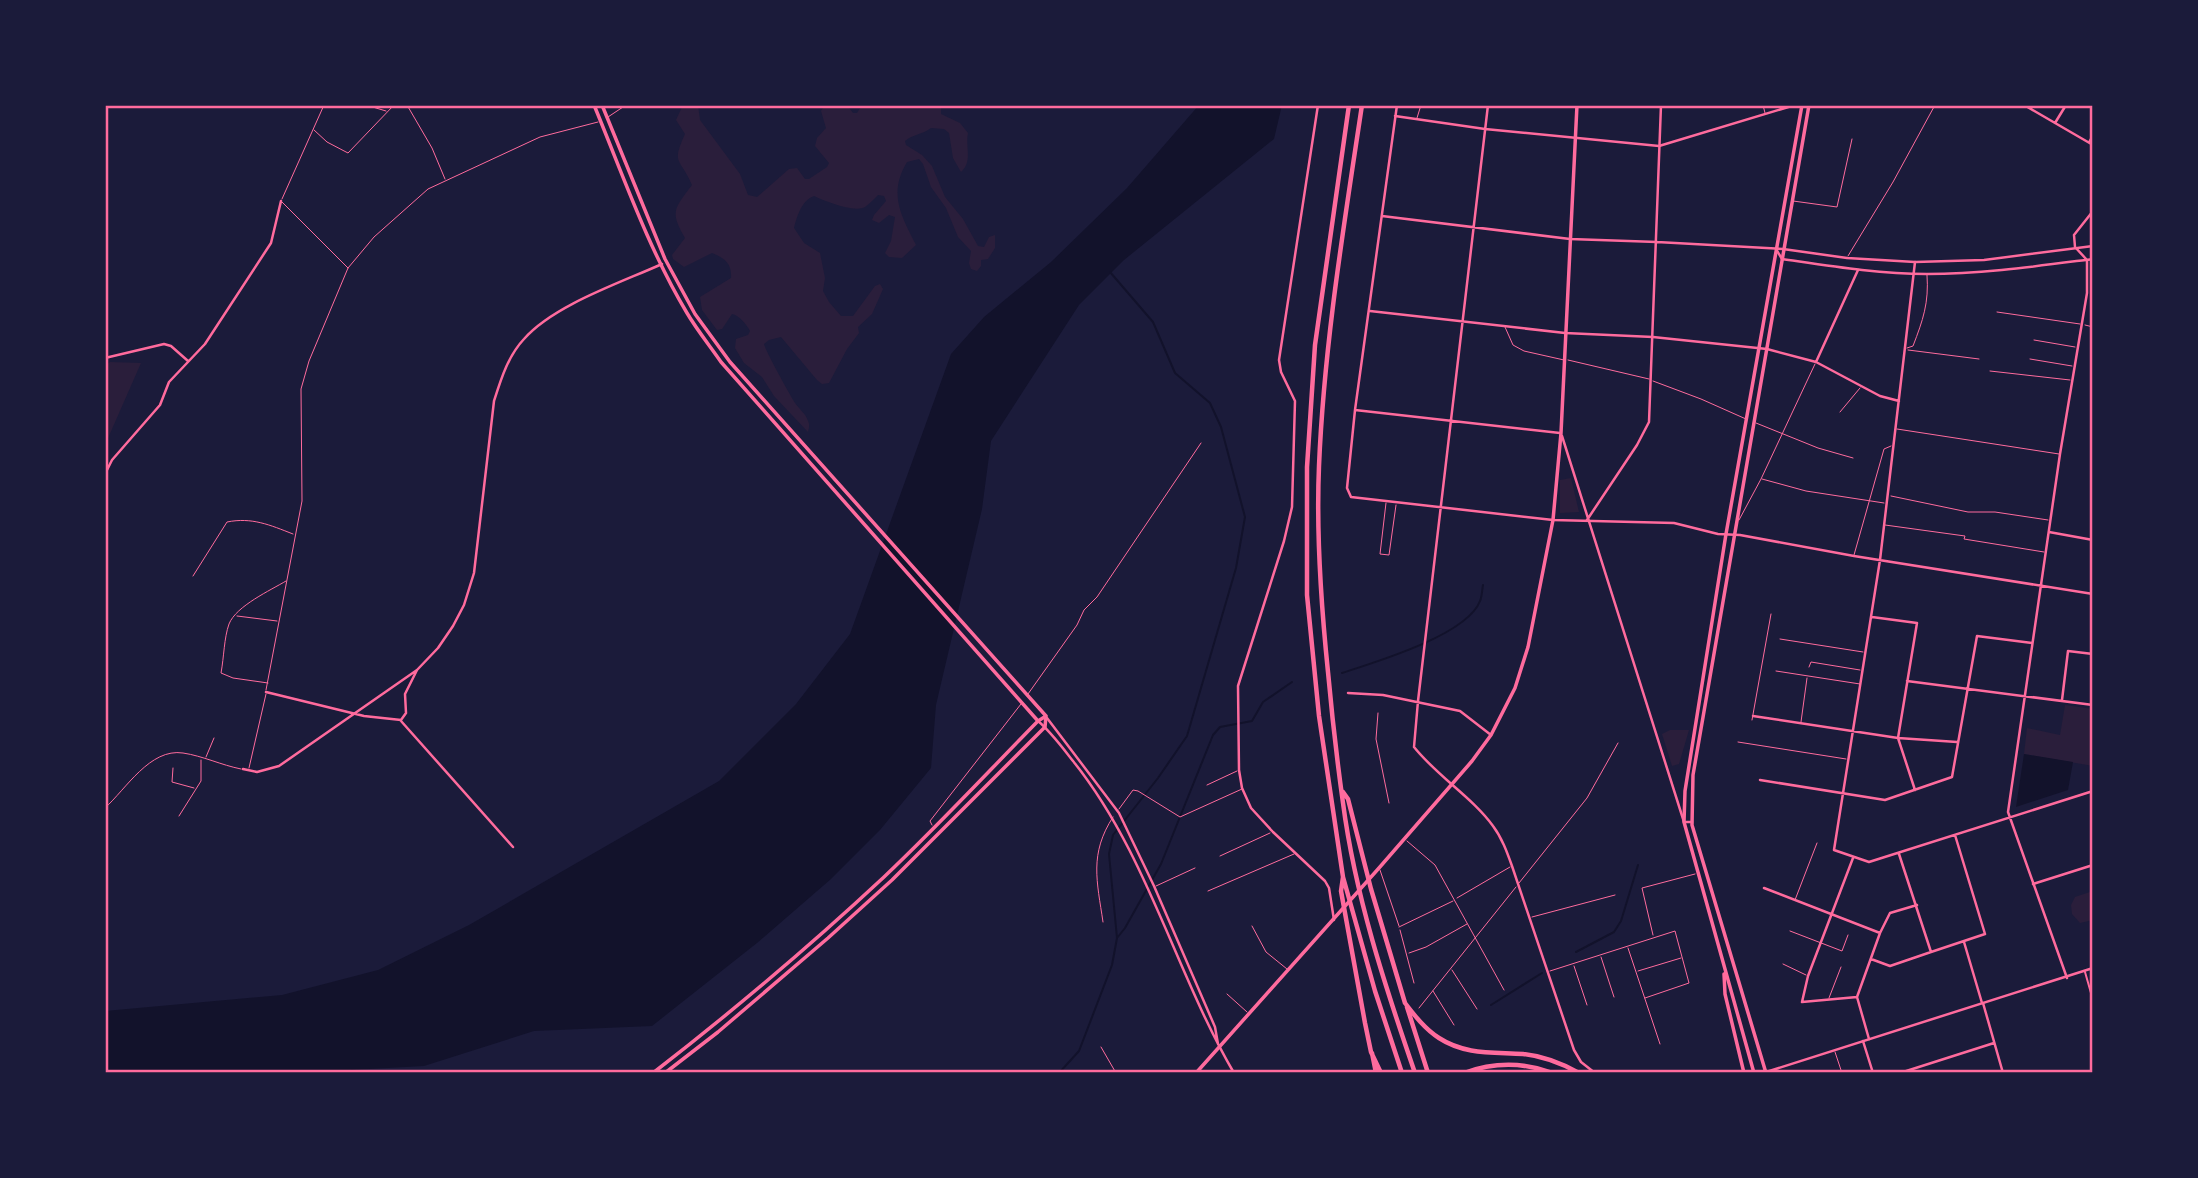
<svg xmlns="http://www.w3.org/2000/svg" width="2198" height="1178" font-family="'Times New Roman',serif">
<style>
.green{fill:#2a1e3b}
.water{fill:#12122b}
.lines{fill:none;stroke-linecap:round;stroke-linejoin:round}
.stream{stroke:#12122b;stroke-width:2}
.service{stroke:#ff6b9d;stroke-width:1}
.pedestrian{stroke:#ff6b9d;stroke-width:2}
.minor{stroke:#ff6b9d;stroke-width:2.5}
.tertiary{stroke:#ff6b9d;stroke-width:2.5}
.secondary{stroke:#ff6b9d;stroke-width:3.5}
.primary{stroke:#ff6b9d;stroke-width:3.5}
.motorway{stroke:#ff6b9d;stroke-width:4.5}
.neatline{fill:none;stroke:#ff6b9d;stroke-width:2.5}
</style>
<rect width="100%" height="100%" fill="#1b1b3a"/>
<path class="green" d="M683,105H698L700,120L740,174L748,195L757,197L789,169L797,168L805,179H809L827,167L829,163L815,146L817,138L826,128L821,111L825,105H847L853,113H857L862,105H944L941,108V114L960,123L968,133C965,147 973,161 961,172L953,158L949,133L944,129L931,128C922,135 913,134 905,141L906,145L922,155L932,166L945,197L963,219L978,246L984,247L989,237L995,235V248L988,259L981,260V266L977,271L971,269L969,263L971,251L958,237L946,208L931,187L923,164L919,159L907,162C888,194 901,215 916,245L902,258L889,257L885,253L891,241L895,217L889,215L879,223L872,220L874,215L886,201L884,196L878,195C874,199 869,204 865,207C854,213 825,201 814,196C802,200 797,216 794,228L804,243L820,253L825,278L823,291L829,302L841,316H853L875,286L880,284L883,289L872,314L858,327L859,333L847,349L829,383L822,384L817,380L781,337L769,340L764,344C765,350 790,395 795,403C799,409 806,414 808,421C810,425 809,427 808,432L774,396L762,377L744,363L735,348L736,339L748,335L750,331C747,325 739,315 732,314L722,329L717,330L702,310L700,297L731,278C732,264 725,258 712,253L684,267L673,259L672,255L685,238C669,211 675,208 692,185C680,157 671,165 685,134L676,120Z
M110,362L141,363L105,445V366Z
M1571,478L1579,512L1560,513V480Z
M2065,705L2093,709V766L2024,754L2027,728L2060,735Z
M1670,730H1689L1679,764L1672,766L1662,734Z
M2093,891V920L2080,923L2072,914L2071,905L2075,897Z"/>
<path class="water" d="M1199,105H1282L1274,139L1124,260L1079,305L991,441L982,509L936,705L931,768L880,830L831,879L757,943L652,1026L534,1031L424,1066L297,1073H105V1011L282,995L378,970L469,925L719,781L796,704L850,634L951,354L984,317L1051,262L1127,188Z
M2024,754L2073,762L2068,790L2016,807Z"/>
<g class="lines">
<path class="stream" d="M1342,673C1376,662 1467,635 1480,601C1482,597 1482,590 1483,585
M1117,938L1125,928L1161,864L1213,735L1220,727L1252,721L1263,702L1292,682
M1576,952L1614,932L1621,921L1638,865
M1491,1005L1542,973
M1059,1073L1079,1051L1112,965L1117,938L1109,854L1113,835L1158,778L1187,736L1236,568L1245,517L1221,427L1210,403L1175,373L1153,322L1110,272"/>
<path class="service" d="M366,105L386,111
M407,105L432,148L445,179
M1763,105L1765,113
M608,117L626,105
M1417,118L1421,105
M314,130L327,142L348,153L394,105H400
M282,199L324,105
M1793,201L1837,207L1852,139
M282,202L348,268
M1848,256L1893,182L1935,105
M1997,312L2080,324
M2085,325L2093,327
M1505,327L1513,345L1524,351L1564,360
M2034,340L2075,347
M1907,348L1913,346C1923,320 1929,303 1927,275
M1908,350L1979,359
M2030,359L2072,366
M1568,360L1649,379
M1990,371L2070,380
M1653,381L1701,399L1746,419
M1840,412L1860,388
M1756,423L1818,448L1853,458
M1897,429L2059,454
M1762,479L1806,491L1884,503
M1891,496L1968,512H1995L2048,520
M1386,503L1380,554L1389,555L1396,505
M1739,520L1761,479L1815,364
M1885,525L1965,536L1964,539L2044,552
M1854,555L1884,449L1891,446
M193,576L227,522C252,517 270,525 293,534
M237,616L277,621
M1780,639L1863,652
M1809,667L1811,662L1860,670
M1776,671L1860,684
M268,683L233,678L221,673C224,657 224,638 229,624C236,606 271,590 286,581
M266,690L302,501L301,389L309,361L348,268L374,237L428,189L540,137L598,122
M1028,694L1077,625L1084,610L1097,597L1201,443
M1378,713L1376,739L1389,803
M1752,720L1771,614
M1801,722L1807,678
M1738,742L1846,759
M206,757L214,738
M173,768L172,782L194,788
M249,768L266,694
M1207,785L1237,771
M105,808C126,789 150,748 183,753C203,756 221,765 241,769
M1119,809L1133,790L1138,791L1180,817L1242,789
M179,816L201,781V760
M932,825L930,821L1021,704
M1407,841L1435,865L1504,990
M1220,856L1270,833
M1380,870L1399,926
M1519,883L1587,798L1618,743
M1156,886L1195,868
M1208,891L1294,854
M1457,898L1510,867
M1795,900L1817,843
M1532,917L1615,895
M1103,922C1097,881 1089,854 1113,817
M1252,926L1266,952L1287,969
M1399,927L1453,901
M1400,930L1414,983
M1790,931L1842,951L1848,935
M1653,935L1642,888L1695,874
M1628,948L1660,1044
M1409,953L1426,947L1467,924
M1601,957L1614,997
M1783,964L1806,975
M1574,966L1587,1005
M1452,970L1477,1009
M1550,971L1675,931L1689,983L1645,998
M1638,971L1681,958
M1433,991L1454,1025
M1227,994L1247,1012
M1829,998L1841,967
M1419,1008L1516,887
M1101,1047L1116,1073
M1835,1052L1842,1073"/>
<path class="pedestrian" d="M2089,142L2093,135
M2085,972L2093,1000"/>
<path class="minor" d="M1318,105L1279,360L1281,372L1295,401L1292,507L1284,541L1238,686L1239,770L1242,788L1251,808L1273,832L1325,881L1329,888L1334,920
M1397,105L1355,410L1347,488L1351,497L1553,520L1674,523L1718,534L1740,535L1854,556L2093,594
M1488,105L1418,701L1414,747C1437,776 1473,798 1493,826C1502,838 1507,852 1512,866L1574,1050L1581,1062L1595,1073
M2024,105L2093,145
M1395,116L1485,129L1659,146L1795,105
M2055,123L2066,105
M1382,216L1570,239L1657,242
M1915,262L1880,560L1834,850L1869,862L2093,791
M1370,311L1565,333L1653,337L1767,349L1816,362L1880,396L1899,401
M105,358L164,344L171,346L188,361
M1816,362L1858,270
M1355,410L1560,433
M105,474L112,460L160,405L169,382L205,344L271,243L281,201
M2049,532L2093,540
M1872,617L1917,623L1898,738L1915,790
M1907,681L2093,705
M266,692L364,716L401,720L406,713L405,694L417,670
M1348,693L1383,695L1460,711L1491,735
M2062,700L2068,651L2093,654
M1753,716L1898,738L1957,742
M401,721L513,847
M243,769L257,772L279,766L417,670L438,648L453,626L464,605L474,573L494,401C501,379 508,356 524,339C554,305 620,283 662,264
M1760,780L1885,800L1952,777L1977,636L2032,643
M1899,854L1931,952L1985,934L1955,835
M1853,858L1808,976L1802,1002L1857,997
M2033,884L2093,865
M1764,888L1880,933
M1964,942L1982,1003
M1871,959L1890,966L1931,952
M2067,978L2008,812L2060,454L2087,293V260L2075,247L2074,235L2093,211
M1983,1003L2003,1073
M1869,1039L1857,997L1880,933L1890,913L1917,905
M1863,1041L1873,1073
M1900,1073L1994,1043"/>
<path class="tertiary" d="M1657,242L1783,249L1847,258L1915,262L1984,260L2093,246
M1776,249L1782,259C1830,266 1878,274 1927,274C1982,274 2038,266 2093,259
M1562,436L1684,822H1692
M1587,520L1637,445L1649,422L1661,105
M1047,718L1119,813L1154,886L1215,1027L1218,1044
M1038,721C1051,732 1062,747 1073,761C1147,853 1175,972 1234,1073
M1763,1073L2093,968"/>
<path class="secondary" d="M594,105C623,175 648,248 687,313C697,330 710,346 721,362L1038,721
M602,105L665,259L695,314L730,362L1046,716
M653,1073C733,1011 810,946 884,877C937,827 987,773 1038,721L1046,716
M665,1073L718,1032L828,938L892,880L1045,727L1046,716
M1196,1073L1379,868L1472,761L1491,735L1515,688L1528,647L1553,520L1561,433L1577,105"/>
<path class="primary" d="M1724,974L1725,994L1744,1073
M1754,1073L1684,822L1685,791L1726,534L1802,105
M1766,1073L1692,825L1693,775L1809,105"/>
<path class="motorway" d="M1349,105L1315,345L1307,467V595L1319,716L1343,877L1375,991L1402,1073
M1362,105C1344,225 1324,345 1319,466C1316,535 1321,604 1328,672C1332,716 1337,760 1343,803C1355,895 1385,986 1415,1073
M1343,792L1348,799L1371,889L1405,1003C1415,1016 1425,1029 1439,1038C1465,1055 1493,1052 1523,1054C1543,1056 1561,1063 1579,1073
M1343,877L1341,891L1365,1023L1371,1052L1381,1073
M1407,1007L1428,1073
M1372,1053L1376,1073
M1464,1073C1494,1062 1523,1062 1553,1073"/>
</g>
<rect width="2198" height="1178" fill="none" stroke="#1b1b3a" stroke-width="214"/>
<rect x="107" y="107" width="1984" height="964" class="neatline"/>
</svg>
